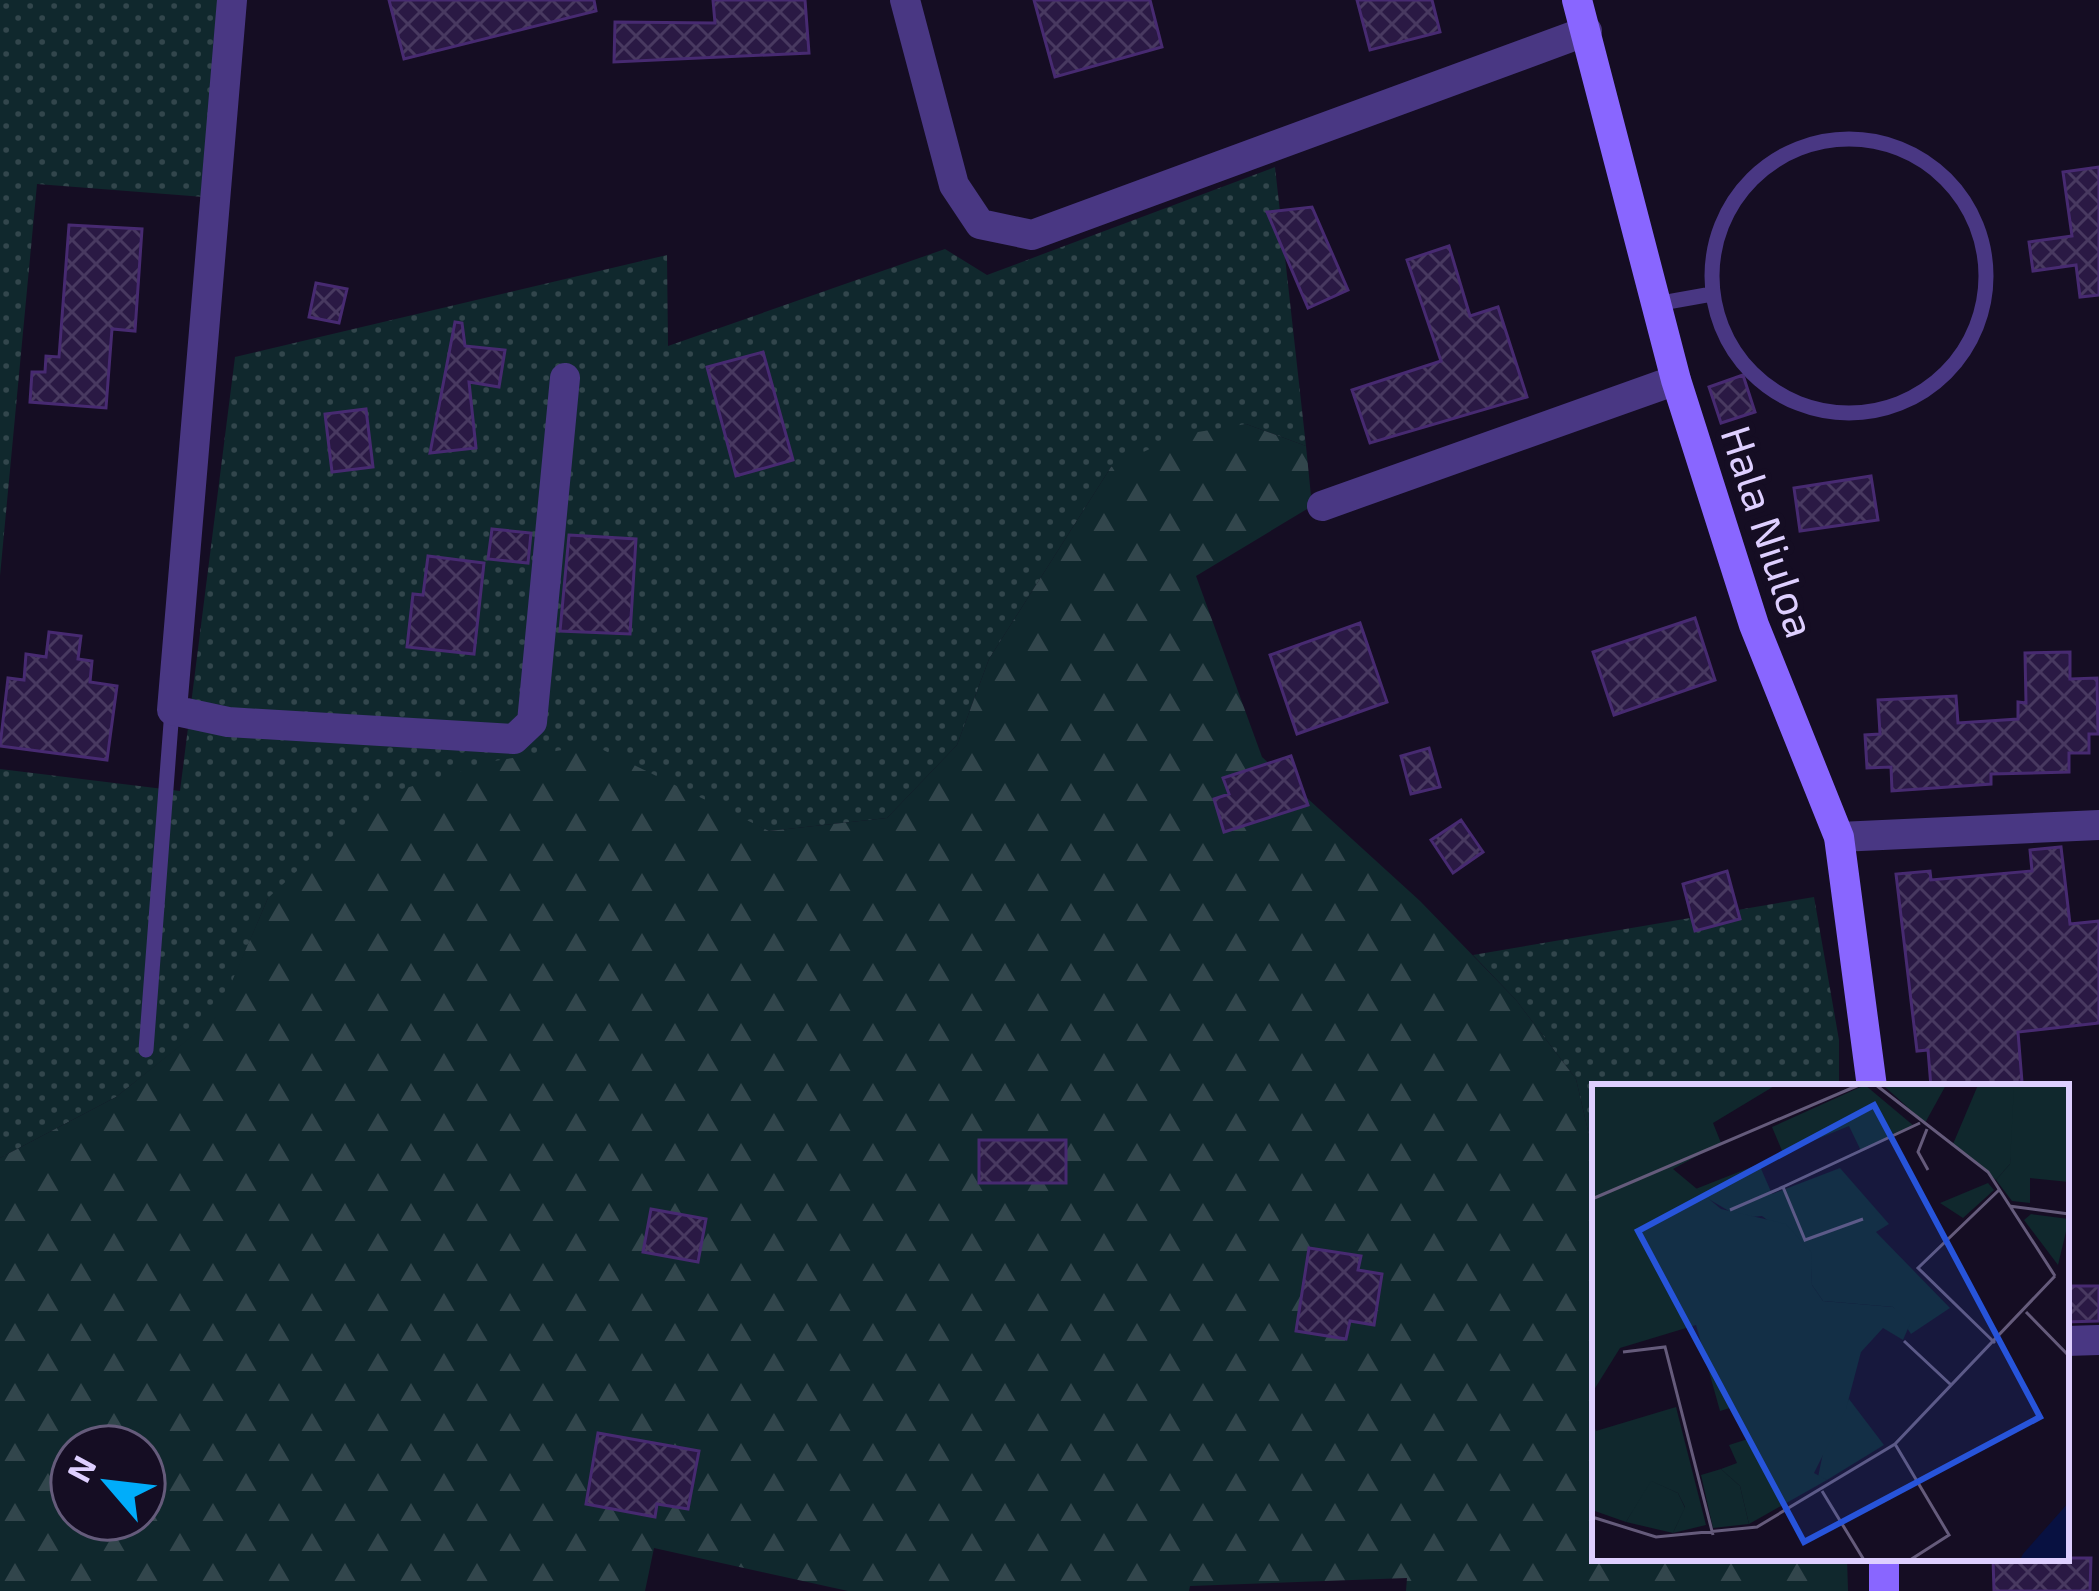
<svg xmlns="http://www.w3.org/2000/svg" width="2099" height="1591" font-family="'Exo 2',sans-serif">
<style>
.grass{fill:url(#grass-dots)}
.forest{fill:url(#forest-firs);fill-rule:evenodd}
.building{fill:url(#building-cross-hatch);stroke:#472a71;stroke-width:3}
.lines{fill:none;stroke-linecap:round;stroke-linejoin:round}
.lane{stroke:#493783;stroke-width:15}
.street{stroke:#493783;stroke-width:30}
.secondary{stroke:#8966ff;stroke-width:30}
.labels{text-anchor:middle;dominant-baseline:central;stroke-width:12;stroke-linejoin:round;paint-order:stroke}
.street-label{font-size:42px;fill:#decfff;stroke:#150d23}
.inset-road{fill:none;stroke:#655b7b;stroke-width:3}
.view{fill:#2754da;fill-opacity:0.15;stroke:#2754da;stroke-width:6}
.inset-edge{fill:none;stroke:#decfff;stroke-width:6}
</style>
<defs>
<pattern id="grass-dots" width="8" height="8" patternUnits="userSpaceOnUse" patternTransform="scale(3)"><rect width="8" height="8" fill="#10282d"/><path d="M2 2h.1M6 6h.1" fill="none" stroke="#32464c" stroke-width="1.8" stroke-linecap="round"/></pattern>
<pattern id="forest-firs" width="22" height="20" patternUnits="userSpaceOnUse" patternTransform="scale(3)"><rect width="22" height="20" fill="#10282d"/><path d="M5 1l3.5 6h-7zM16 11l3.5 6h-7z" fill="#32464c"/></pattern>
<pattern id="building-cross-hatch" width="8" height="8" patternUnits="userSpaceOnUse" patternTransform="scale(3)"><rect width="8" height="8" fill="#2a1944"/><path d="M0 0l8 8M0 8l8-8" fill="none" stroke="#483960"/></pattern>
</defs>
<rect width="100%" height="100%" fill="#150d23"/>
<path class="grass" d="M0,0H222L204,197L37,184L0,576Z
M1275,167L1306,446L1246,424L1111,467L989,659L957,745L887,818L769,831L688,795L268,898L218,1016L116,1097L0,1158V769L180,791L235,357L667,255L668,346L945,249L987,275Z
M1814,897L1839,1040V1087H1595V1161L1576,1079L1516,1000L1473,955Z"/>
<path class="forest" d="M1246,424L1306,446L1312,506L1196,576L1262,757L1420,901L1516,1000L1576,1079L1595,1161V1558H1847L1848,1591H1406L1407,1578L1190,1586L1189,1591H848L654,1548L645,1591H0V1158L116,1097L217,1016L268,898L377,797L494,761L593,745L769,831L887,818L957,745L989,659L1111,467L1180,435ZM72,1447H144V1519H72Z"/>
<path class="building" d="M389,0H594L596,11L404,59Z
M713,0H805L809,53L614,62L615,22L715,23Z
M1034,0H1150L1162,47L1055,77Z
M1357,0H1432L1440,32L1370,50Z
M2099,167V295L2080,297L2076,265L2033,271L2029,242L2072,236L2063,172Z
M1312,207L1348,290L1308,308L1267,212Z
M69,225L142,229L135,331L112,329L106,408L30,402L32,372H45L46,356L59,357Z
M1449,246L1470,316L1498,307L1527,397L1370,443L1352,390L1441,361L1407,260Z
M316,283L347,289L339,323L309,317Z
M455,322L462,323L465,346L505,350L499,387L469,382L476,448L430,453Z
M763,352L793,460L736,476L707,367Z
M1743,375L1755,412L1721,423L1709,387Z
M366,409L373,467L332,472L325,414Z
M1871,476L1878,520L1800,531L1794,488Z
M492,529L531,533L528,563L488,559Z
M569,535L636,539L630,634L560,631Z
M428,556L484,563L474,654L407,647L413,594L423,595Z
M1695,618L1715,680L1614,715L1593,652Z
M1360,623L1387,702L1297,734L1270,655Z
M49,632L81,636L78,659L92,661L90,682L117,686L107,760L0,746L8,678L24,680L26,654L46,657Z
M2070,652V679L2097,678L2098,734H2089V753H2069V772L1991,774V784L1892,791L1891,767L1867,768L1865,735L1880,734L1878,700L1956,696L1958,723L2018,719V702L2026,703L2025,653Z
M1429,748L1440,787L1411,794L1401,756Z
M1291,756L1308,805L1224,832L1214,799L1229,794L1223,778Z
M1461,820L1483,852L1453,873L1431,840Z
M2061,847L2070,924L2099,921V1023L2018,1032L2022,1082L1931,1087L1928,1050L1917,1051L1896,874L1930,871L1931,880L2032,871L2030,850Z
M1727,871L1740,919L1695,931L1683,884Z
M979,1140H1066V1183H979Z
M651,1209L706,1219L698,1262L643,1252Z
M1309,1248L1361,1256L1358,1270L1382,1274L1374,1325L1350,1321L1346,1339L1296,1331Z
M2066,1286H2099V1321L2066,1322Z
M598,1433L699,1451L688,1509L657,1504L655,1517L586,1504Z
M1993,1558H2091L2090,1591H1994Z"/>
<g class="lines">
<path class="lane" d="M1712 276a137 137 0 1 1 274 0a137 137 0 1 1-274 0Z
M1656,304L1712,294
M146,1050L172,710"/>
<path class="street" d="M232,0L172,710L228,722L514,739L532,722L565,378
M905,0L954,185L980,224L1032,235L1587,31
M1322,506L1676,380
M1839,837L2099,825
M2066,1341L2099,1340"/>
<path class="secondary" d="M1577,0L1676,380L1754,625L1839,837L1872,1087
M1884,1558V1591"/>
</g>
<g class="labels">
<g class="street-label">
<text transform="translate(1770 531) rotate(72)">Hala Niuloa</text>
</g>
</g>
<g transform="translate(1592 1084)">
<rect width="477" height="477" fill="#150d23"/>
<path d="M273,1L322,42L269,67L257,42L191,69L180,43ZM291,1H354L333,39ZM386,1H422L427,16L418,80L404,96L361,60ZM167,80L180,110L248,84L297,140L284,148L358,224L319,250L301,223L231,217L220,201L218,168L170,132L149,134L101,106ZM257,315L292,361L235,396L226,393L235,350ZM129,385L148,402L157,440L121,444L109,391ZM58,396L86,409L93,424L81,449L34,438Z" fill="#10282d"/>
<path d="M0,1H184L121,39L129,59L81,85L129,125L194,140L219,168L220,201L231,217L301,223L318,240L311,256L291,244L269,268L254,325L222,389L235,396L157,440L148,402L129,385L145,379L137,361L159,354L141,323L128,327L104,241L28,264L0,309ZM422,1H477V98L438,94V119L420,117L404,96L418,80ZM396,99L402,106L371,134L348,119ZM439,130L477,135L466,181L432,136ZM84,323L114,441L81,449L93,423L86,409L59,397L34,438L0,426V336L4,347Z" fill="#10282d"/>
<path d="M477,418V476H428L431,470Z" fill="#081141"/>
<path class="inset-road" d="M284,1L396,88L463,192M335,45L326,68L336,86M0,115L267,1M417,122L477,130M138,126L191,103M271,135L213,156L191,103L328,39M434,228L477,272M312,257L358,300M403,259L326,184L407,106M31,268L73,263L121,451M303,360L357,451L318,476M230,407L272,476M0,433L64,453L165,443L303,360L463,192"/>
<path class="view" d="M282,21L448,333L212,458L46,147Z"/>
<rect width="477" height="477" class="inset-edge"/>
</g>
<g transform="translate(108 1483) rotate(298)"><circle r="57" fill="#150d23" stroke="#655b7b" stroke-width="3"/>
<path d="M0-9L21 45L0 30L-21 45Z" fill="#00adfa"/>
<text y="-18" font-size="33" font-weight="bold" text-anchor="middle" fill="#decfff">N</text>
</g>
</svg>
